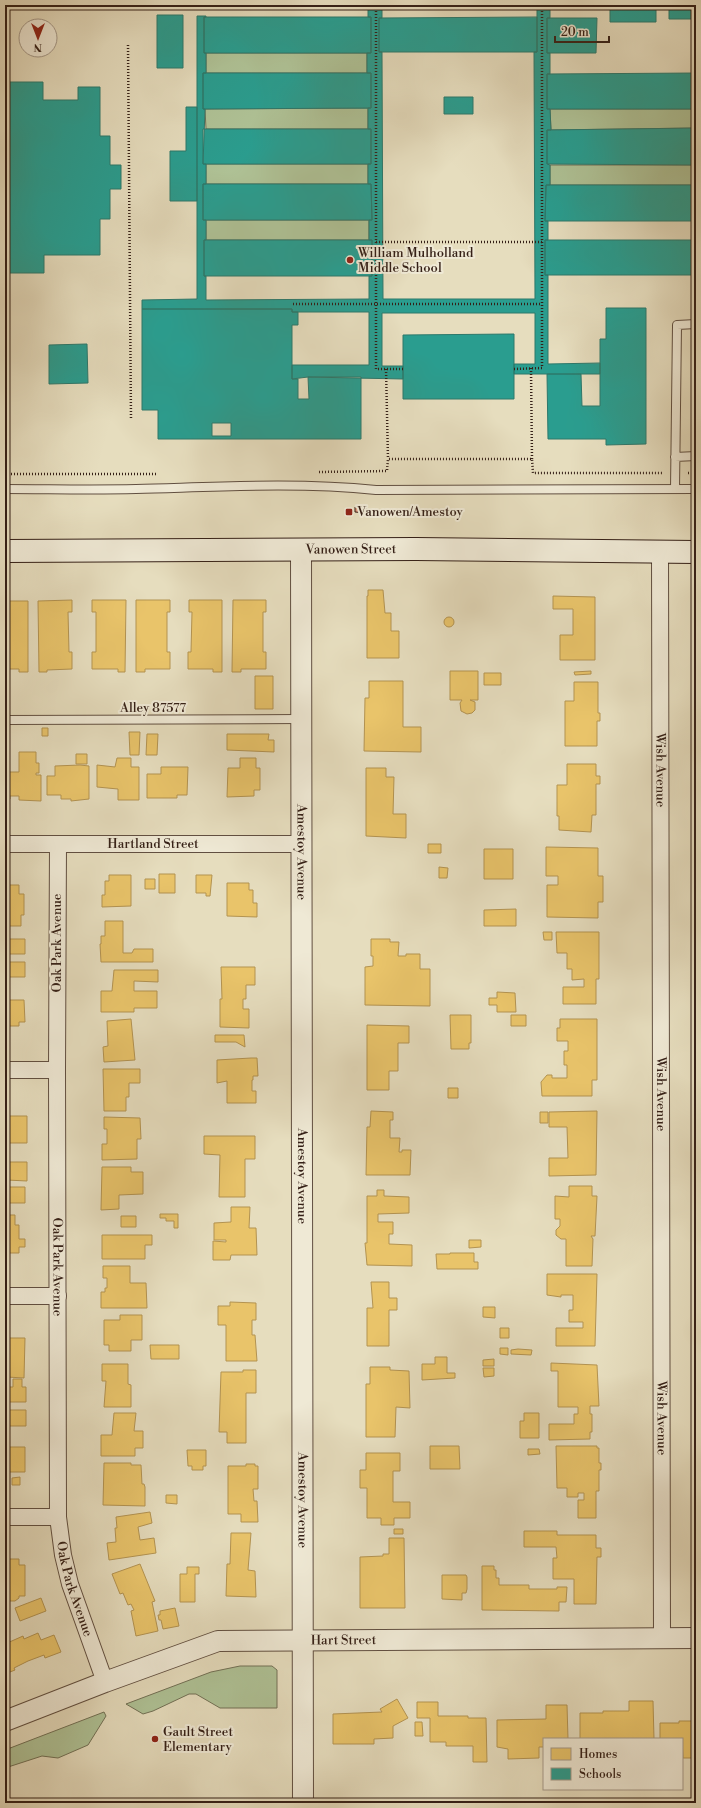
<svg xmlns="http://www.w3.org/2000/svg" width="701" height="1808" font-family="'Libre Bodoni',serif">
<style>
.green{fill:#afc296;stroke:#727156}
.homes{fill:#e9c46a;stroke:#b39351}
.schools{fill:#2a9d8f;stroke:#2d786b;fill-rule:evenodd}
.building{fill:#dc977c;stroke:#352017}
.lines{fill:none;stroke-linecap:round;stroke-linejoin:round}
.service-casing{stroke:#614f41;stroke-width:10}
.minor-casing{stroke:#614f41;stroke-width:18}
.tertiary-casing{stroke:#614f41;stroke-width:22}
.secondary-casing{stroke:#352017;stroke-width:24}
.path{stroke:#352017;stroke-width:2.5;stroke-dasharray:1 2;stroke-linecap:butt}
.service{stroke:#efe9d5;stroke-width:8}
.minor{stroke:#efe9d5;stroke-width:16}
.tertiary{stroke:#efe9d5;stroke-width:20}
.secondary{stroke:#efe9d5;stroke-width:22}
.poi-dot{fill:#8f2418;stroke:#efe9d5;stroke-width:1.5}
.labels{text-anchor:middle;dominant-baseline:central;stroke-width:4;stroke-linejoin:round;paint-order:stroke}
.poi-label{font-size:13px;fill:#352017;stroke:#efe9d5;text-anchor:start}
.street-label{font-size:13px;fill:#352017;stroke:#efe9d5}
</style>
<rect width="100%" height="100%" fill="#e6ddbe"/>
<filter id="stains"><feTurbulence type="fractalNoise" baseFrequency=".005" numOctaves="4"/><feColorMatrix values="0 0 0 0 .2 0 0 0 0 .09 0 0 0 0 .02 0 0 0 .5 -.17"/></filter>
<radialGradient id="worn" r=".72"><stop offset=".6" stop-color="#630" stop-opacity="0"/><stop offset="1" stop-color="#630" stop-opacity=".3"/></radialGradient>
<path class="green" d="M206,53H367V73H206Z
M368,108V129H206L205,109Z
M550,109H696V128L551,130Z
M206,164H368V184H206Z
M550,165H696V185H550Z
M206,220H369V240H206Z
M240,1666H272L277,1670V1708H220L196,1694H189L153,1711L143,1714L126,1704L211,1672Z
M104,1712L106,1716L88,1745L58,1758L42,1756L5,1768V1750Z"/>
<path class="homes" d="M368,590H383L385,613H391V631H399V658H367V596H368Z
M553,596L595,597V660H560V635H573V609H553Z
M72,600V612H68L69,652H72V669L47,670V672H39L38,601Z
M92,600H126L125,672H118V669H92V652H96V612H92Z
M136,600H170V612H167V652H170V669H145V672H136Z
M189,600H222V672H213V669H188V652H191L192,612H189Z
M233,600H266V612H263V652H266V669H241V672H232Z
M5,601H28V672H19V669H5Z
M444 622a5 5 0 1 1 10 0a5 5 0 1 1-10 0Z
M450,671H478V700H470L475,702V710L472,713L467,714L461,711L460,703L462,700H450Z
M591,671V674L575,675L574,672Z
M484,673H501V685H484Z
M255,676H273V709H255Z
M369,681H403V727H421V752L364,751L365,698H369Z
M574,682H598V713H600V721H597V746H565V701H574Z
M42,728H48V736H42Z
M129,732H140L139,755H130Z
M147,734H158L157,755H146Z
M227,734H269L268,740H274V752L227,750Z
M19,752H36V763H39V773H36V775H41V801L19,800V796H10V799H5V772H19Z
M76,754H87V764H76Z
M117,758H131V767H139V800H118V789L97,787V765L115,767Z
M240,758H256V768H260V790H254V796L227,797L228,768H240Z
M567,764H596V776H600V784H596V815H592L591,832L559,830V816H557V785H567Z
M80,765L89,766V799L71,801V799H61V795H47V776H55V766Z
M161,767H188L187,795H177V798H147V774H161Z
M366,768H386V777H394L393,814H406V838L366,836Z
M428,844H441V853H428Z
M546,847L598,848V876H603V902H598V918L547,917V885H558V876H546Z
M484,849H513V879H484Z
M439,867L448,868L447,878H439Z
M159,874H175V893H159Z
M109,875H131V906L102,907V895H105V881H109Z
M196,875H212L210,896H206V893H196Z
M145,879H155V889H145Z
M227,883H249V890H253V903H257V917L227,916Z
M6,885H19V894H24V915H21V926H5Z
M516,909V926H484V910Z
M105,921H123V953H132L134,949H153V962H101L100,944H101V936H105Z
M543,932H552V940H544Z
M556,932H599V979H596V1004H563V987H584V979L572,980V969H567V953H557Z
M5,939H25V954H5Z
M371,939H390V942H399L398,956H406V954H420V969H430V1006L365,1005V967L373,966V956H371Z
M7,962H25V977H7Z
M221,967H255V985H246V999H243V1009H249V1028L220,1027V999H222Z
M114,970H158V982L134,981V991H157V1008H134V1012H101V991H112Z
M497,992L515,993L516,1012H497V1005H489V998H497Z
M5,1000H24L25,1022H19V1026H5Z
M450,1015H471V1043H469V1049H451Z
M511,1015H526V1026H511Z
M131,1019L135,1060L104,1062L103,1047L108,1046L107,1021Z
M560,1019H597V1080H592V1096H542L541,1082L547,1075H552V1078H567V1065H564V1051H568V1041H557V1028H560Z
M367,1025L409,1026V1043H398V1071H389V1090H367Z
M215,1035H244L245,1047L236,1042H215Z
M251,1058H257L258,1076H253V1080H252V1091H256V1103H227V1081L217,1083V1060Z
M103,1069H140V1083H129V1097H126V1111H104Z
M448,1088H458V1098H448Z
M371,1111L393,1112V1120H390V1138H400L399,1152H402V1150H411L410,1175H366L367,1127H370Z
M597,1111L596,1175L549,1176V1158H568L567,1127H549V1112Z
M5,1112L6,1116H27V1143H5Z
M540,1112H548V1123H540Z
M104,1117L140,1118L141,1139H137V1159L102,1160V1144H107V1129H104Z
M204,1136H255V1159H245V1197H219L220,1155L204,1154Z
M7,1162H27V1181L7,1180Z
M102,1167H131V1172H143V1194L119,1195V1209L101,1210Z
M569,1186H592V1196H597L595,1236H591L593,1239L592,1266H566V1239H561L556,1235V1230L560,1226V1219H555V1196L569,1197Z
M8,1187H25V1203H8Z
M377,1190H384V1196L409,1197V1213L378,1214V1222H393V1234H389V1244L412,1245V1266L367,1265L365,1243H367V1196H377Z
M231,1207H250L249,1228H256L257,1255H231L230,1260H213V1241L226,1242V1240H214V1223L231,1222Z
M160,1214H178V1228H174V1221H166V1218H160Z
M5,1215H15V1225H19V1239H25V1247H19V1253H5Z
M121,1216H136V1227H121Z
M102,1235H152V1245H145V1259H102Z
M469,1240H481V1247L469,1248Z
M450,1253H474V1262H478V1269H437L436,1254H450Z
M103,1266H130V1283H146L147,1308H101V1292H105V1288H107V1278H103Z
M547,1274H597L595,1346H556V1328H583V1322H569V1310H573V1295H561V1297L547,1295Z
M371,1282H389V1298H397V1310H389V1346H367V1308H373Z
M230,1302L256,1303V1320H252V1335H255L257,1361H226V1325H218V1306H230Z
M483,1307H495V1318L483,1317Z
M120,1315H142V1340H131V1351H109V1345H104V1320H120Z
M500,1328H509V1338H500Z
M5,1338H25L24,1378L7,1377Z
M150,1345H179V1359H151Z
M500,1348H508V1355L500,1354Z
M518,1349L532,1350L531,1355L511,1354V1350Z
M435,1357H447V1373H455V1378L422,1380V1364H435Z
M494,1359V1366H483V1360Z
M551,1363L597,1365L599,1406H590V1414H592V1432H590V1439L549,1440V1424H574V1414H578V1407H558V1371H551Z
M102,1364H128V1384L131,1385V1407H104L106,1381H102Z
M370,1367H390V1370L409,1371L410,1408L396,1407L395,1437H366V1384H370Z
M483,1368H494V1376L484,1377Z
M243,1370H256V1393H246V1443H227V1432H219L221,1372H243Z
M13,1379H22V1387H26V1402H7V1387H13Z
M7,1410H26V1426H8Z
M114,1413H136L134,1431H143V1448H135V1456H101V1435H112Z
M524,1413H539V1438H520V1421H524Z
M430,1446H459L460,1469H430Z
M556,1446H597V1448H599V1463H601V1470H599V1491H596V1518H578V1500H584V1493H578V1497H567V1488H557Z
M5,1447H25V1472H5Z
M528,1449H539L540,1454L528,1455Z
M187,1450H206V1466H203V1470H192V1466H188Z
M366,1453H400V1471H393V1502H410V1518H394V1525H381V1518H367V1488H360V1470H366Z
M104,1463H131V1465H141L142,1484H144L145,1487V1506L103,1505Z
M246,1464H255V1466H258V1489H253L254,1501H257L258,1522H241V1514H228V1466H246Z
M20,1477V1485H12V1478Z
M166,1495H177V1504L166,1503Z
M150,1512L152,1523L138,1527L140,1540L154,1538L156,1553L109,1560L107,1543L116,1542L115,1528H117L116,1517Z
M394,1529H403V1534H394Z
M524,1531H557V1535H596V1548H601V1557H597L596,1604H574V1579H553V1558H557L556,1547H524Z
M231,1533H251L248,1570L255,1571L256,1597L226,1596L227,1564H230Z
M389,1538H404L405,1608H360V1557L383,1556V1554H389Z
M5,1559H19V1565H25V1596H19V1598L15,1601H5Z
M140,1564L155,1601L152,1602L158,1631L136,1636L131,1611L134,1610L131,1604L128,1605L123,1593L120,1594L112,1574Z
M482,1566H494V1570H496V1578H499V1585H529V1589H557V1587H567L566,1602H559V1611L482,1610Z
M187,1567H199V1574H195V1602H180V1574H187Z
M442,1575H466L467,1577V1589L466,1593H462V1600L442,1599Z
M41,1598L46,1611L20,1621L15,1608Z
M175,1608L179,1626L163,1629L161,1620H159L158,1615H160V1611Z
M38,1633L41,1640L54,1635L61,1652L45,1658L44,1655L28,1661L14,1668L15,1670L5,1674V1644L23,1636L24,1639Z
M397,1699L408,1718L393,1726V1738L374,1739V1744H333V1714L382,1712L380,1709Z
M629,1701H653L654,1739H580V1713H603V1711H629Z
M417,1702H438V1716H468V1718H486L487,1762H473V1746H446V1742H430V1718H417Z
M546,1705H567L568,1739H544V1747H539V1758L508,1759V1749L497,1747V1720L546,1719Z
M679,1721H696V1758H683L682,1739H660V1723H679Z
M415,1722H422L423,1736H415Z"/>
<path class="schools" d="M368,5H382V18H379V52H382L383,299H535L534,52H537V5H550V18H547V53H550V74H547V109H550L551,130H547V164L550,165V185H546L545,221H548V240H545V275H548V364L600,363V374H514V364H535V313H382V366H403V379L308,377L292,379V365H369V312H292V309H142V300L197,299V16H206V17H204V53H206V73H203V109H205L203,164H206V184H203V220H206V240H204V276H206V300L369,299V276H372V240H369V220H372L371,184H368V164H371V129H368V108H371V73H367V53H371V17H368Z
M610,5H656V22H610Z
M669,5H696V19H669Z
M157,15H183V68H157Z
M204,17H371V53H204Z
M537,17V52H379V18Z
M547,18H597L596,53H547Z
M203,73H371V108L203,109Z
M696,73V109H547V74Z
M5,82H43V100H78V87H100V136H110V165H121V189H110V219H100V255H44V273H6Z
M444,97H473V114H444Z
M186,107H197V201H170V151H186Z
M696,128V165L547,164V130Z
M203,129H371V164H203Z
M203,184H371L372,220H203Z
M546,185H696V221H545Z
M204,240H372V276H204Z
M545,240H696V275H545Z
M606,308H646V444L606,445V439H548L547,374H581L582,406H600V339H606Z
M142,309H292V312H298V325H292V379H298V399H309L308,377H361V439H158V410H142ZM212,423H231V436H212Z
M514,334V399H403V335Z
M87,344L88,383L49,384V345Z"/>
<path class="building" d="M355,507L366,508V513L355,512Z"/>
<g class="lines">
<defs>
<path id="service" d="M675,457L696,456
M5,489C49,489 92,490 136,489C216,487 296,482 376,490L696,489
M675,489L677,325L696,324
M5,720L301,719"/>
<g id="minor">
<path id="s1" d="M660,551L662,1638"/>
<path id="s2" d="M5,844H301"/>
<path id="s3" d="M58,844L57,1070L58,1517L63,1555L70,1584L105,1682"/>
<path d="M5,1070H57"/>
<path d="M5,1296H58"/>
<path d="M5,1517H58"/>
</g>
<g id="tertiary">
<path id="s4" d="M301,550L303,1803"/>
<path id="s5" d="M5,1721L105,1682L218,1641L696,1638"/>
</g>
<g id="secondary">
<path id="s6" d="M5,551L416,549L696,552"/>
</g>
</defs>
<use href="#service" class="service-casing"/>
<use href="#minor" class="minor-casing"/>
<use href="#tertiary" class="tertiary-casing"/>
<use href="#secondary" class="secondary-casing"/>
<path class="path" d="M376,5V369H403
M128,45L131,420
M376,242H542
M293,304H542
M531,368L532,459
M386,369L388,459
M514,369L542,368V5
M319,472L387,471L388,459H532L533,473H663
M688,473H696
M5,474H156"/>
<use href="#service" class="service"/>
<use href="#minor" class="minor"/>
<use href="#tertiary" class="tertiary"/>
<use href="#secondary" class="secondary"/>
</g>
<g class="poi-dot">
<circle cx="350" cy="260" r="4"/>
<rect x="345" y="508" width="8" height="8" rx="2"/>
<circle cx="155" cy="1739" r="4"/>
</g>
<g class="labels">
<g class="poi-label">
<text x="358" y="253">William Mulholland<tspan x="358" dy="15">Middle School</tspan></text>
<text x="357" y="512">Vanowen/Amestoy</text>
<text x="163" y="1732">Gault Street<tspan x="163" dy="15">Elementary</tspan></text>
</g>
<g class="street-label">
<text stroke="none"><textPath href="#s6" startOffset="346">Vanowen Street</textPath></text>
<text x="153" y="708">Alley 87577</text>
<text stroke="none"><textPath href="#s1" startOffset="219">Wish Avenue</textPath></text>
<text stroke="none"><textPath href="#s2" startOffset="148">Hartland Street</textPath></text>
<text stroke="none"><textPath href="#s4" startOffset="302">Amestoy Avenue</textPath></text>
<text transform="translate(57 943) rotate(-90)">Oak Park Avenue</text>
<text stroke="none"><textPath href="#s1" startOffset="543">Wish Avenue</textPath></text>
<text stroke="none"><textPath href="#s4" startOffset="626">Amestoy Avenue</textPath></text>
<text stroke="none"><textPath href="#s3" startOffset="423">Oak Park Avenue</textPath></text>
<text stroke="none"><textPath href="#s1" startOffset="867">Wish Avenue</textPath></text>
<text stroke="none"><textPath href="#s4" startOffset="950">Amestoy Avenue</textPath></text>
<text stroke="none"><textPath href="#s3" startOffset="747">Oak Park Avenue</textPath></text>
<text stroke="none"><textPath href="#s5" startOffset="353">Hart Street</textPath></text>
</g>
</g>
<rect width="701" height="1808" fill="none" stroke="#e6ddbe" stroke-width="20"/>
<rect x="6" y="6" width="689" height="1796" fill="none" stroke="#352017" stroke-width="2"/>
<rect x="10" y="10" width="681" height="1788" fill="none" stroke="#352017"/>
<rect x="543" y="1738" width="140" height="52" fill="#efe9d5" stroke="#a59989"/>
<rect x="551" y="1748" width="20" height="12" fill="#e9c46a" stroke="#a59989"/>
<text x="579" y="1758" font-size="12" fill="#352017">Homes</text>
<rect x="551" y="1768" width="20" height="12" fill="#2a9d8f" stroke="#a59989"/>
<text x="579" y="1778" font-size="12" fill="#352017">Schools</text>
<g transform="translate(38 38) rotate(180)"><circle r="19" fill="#efe9d5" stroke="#a59989"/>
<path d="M0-3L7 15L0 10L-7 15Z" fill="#8f2418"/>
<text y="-6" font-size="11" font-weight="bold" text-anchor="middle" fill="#352017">N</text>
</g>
<path d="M555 36v6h54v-6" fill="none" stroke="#352017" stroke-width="2"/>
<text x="561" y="36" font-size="12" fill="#352017" stroke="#efe9d5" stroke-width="3" paint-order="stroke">20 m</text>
<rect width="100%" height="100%" filter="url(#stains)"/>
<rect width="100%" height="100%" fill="url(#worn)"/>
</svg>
